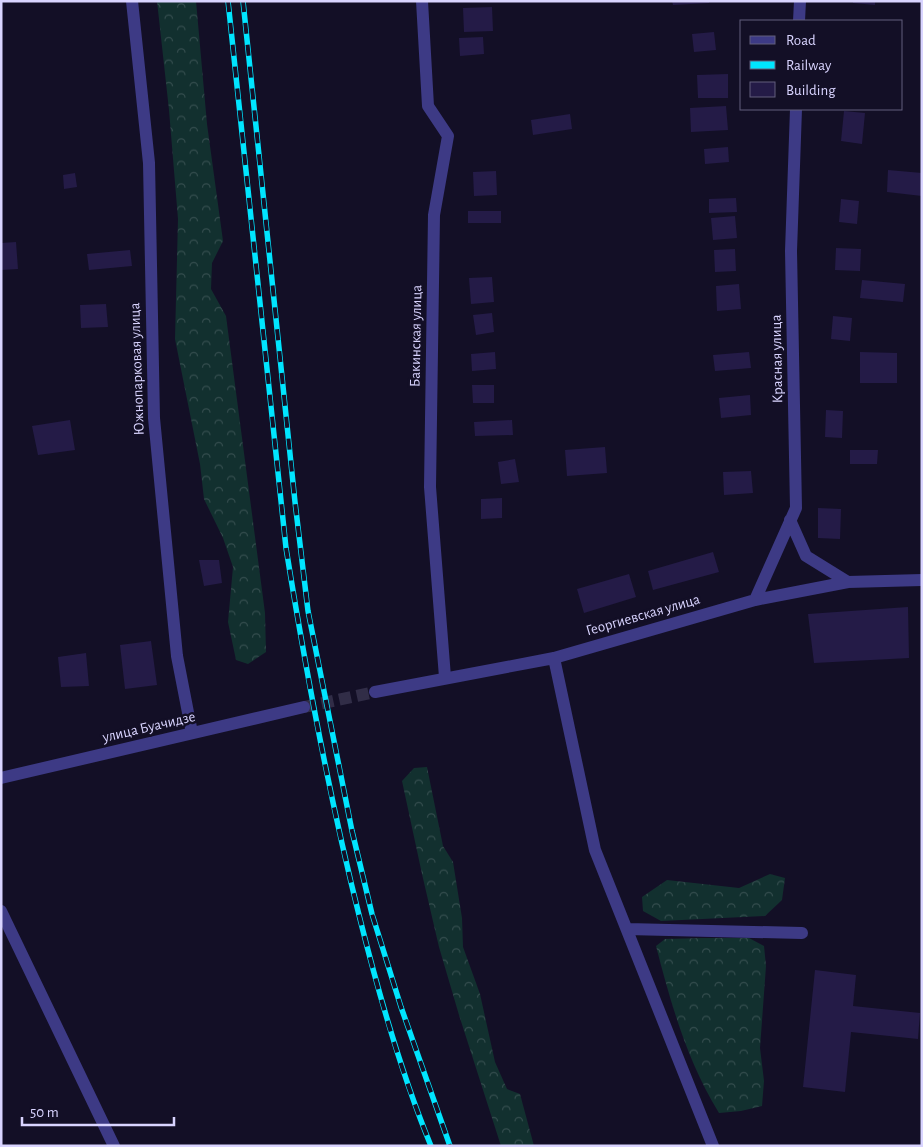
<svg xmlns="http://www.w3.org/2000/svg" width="923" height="1147" font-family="'Alegreya Sans',sans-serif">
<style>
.forest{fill:url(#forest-crowns)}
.building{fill:#241b47}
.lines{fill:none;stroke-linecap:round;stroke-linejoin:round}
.minor-tunnel{stroke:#312d47;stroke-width:12;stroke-dasharray:12 6;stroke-linecap:butt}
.minor{stroke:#3d3a85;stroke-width:12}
.rail-casing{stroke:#00e5ff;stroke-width:5.5}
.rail{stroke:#130f26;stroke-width:4;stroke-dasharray:11;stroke-linecap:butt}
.labels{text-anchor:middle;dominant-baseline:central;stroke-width:5;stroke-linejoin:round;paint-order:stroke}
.street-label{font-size:15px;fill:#d9d4ff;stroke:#130f26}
</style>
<defs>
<pattern id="forest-crowns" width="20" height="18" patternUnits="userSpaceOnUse" patternTransform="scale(1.25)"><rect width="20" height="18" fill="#12302f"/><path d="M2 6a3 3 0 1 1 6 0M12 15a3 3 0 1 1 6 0" fill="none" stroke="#344d4e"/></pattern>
</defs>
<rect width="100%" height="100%" fill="#130f26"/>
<path class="forest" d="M157,1H196L207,124L223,241L212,263L211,289L226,316L265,613L266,652L248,664L236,660L228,622L233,567L223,538L204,499L200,464L175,339L178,219L169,110Z
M427,767L443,846L453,862L462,918L463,947L480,994L495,1062L507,1089L520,1094L534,1146H501L459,1015L439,947L422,874L402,781L414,768Z
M770,874L785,878L782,900L765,916L661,921L643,911L642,897L667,880L739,888Z
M702,938H749L764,946L766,966L760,1048L764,1081L762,1106L741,1111L719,1113C687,1061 671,1004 656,946L665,939Z"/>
<path class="building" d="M672,1H709V3L673,5Z
M853,1H875V5L853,3Z
M492,7L493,31L464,32L463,8Z
M714,32L716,50L694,52L692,34Z
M483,37L484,54L460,56L459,38Z
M728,74V98H698L697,75Z
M726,106L728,130L691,132L690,108Z
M844,111L865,113L862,144L841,141Z
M570,114L572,129L533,135L531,120Z
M728,147L729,162L705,164L704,149Z
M888,170L922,173V196L887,192Z
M496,171L497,195L474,196L473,172Z
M75,173L77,187L64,189L63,175Z
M736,198L737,212L709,213V199Z
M841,199L859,201L857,224L839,222Z
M468,211H501V223H468Z
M735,216L737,238L713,240L711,218Z
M16,242L18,269L1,270V243Z
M836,248L861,249L860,271L835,270Z
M735,249L736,271L715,272L714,250Z
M130,250L132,266L89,270L87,254Z
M492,277L494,302L471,304L469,278Z
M862,280L905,284L903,302L860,298Z
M739,284L741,309L717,311L716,286Z
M106,304L108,327L81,328L80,305Z
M492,313L494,332L476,335L473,315Z
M833,316L852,318L850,341L831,339Z
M495,352L496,369L472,371L471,354Z
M749,352L751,368L715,371L713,355Z
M860,352L897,353V383H860Z
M472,385H494V403H473Z
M750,395L751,415L721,418L719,398Z
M826,410L843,411L842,438L825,437Z
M70,420L75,450L38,455L32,426Z
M512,420L513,435L475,436L474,422Z
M605,447L607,473L567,476L565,450Z
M850,450H878L877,464H850Z
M515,459L519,482L501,484L498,462Z
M751,471L753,493L724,495L723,472Z
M502,498V518L481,519V499Z
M818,508L841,509L840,539L818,538Z
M713,552L719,572L653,590L648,571Z
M199,560H219L222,583L204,586Z
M629,574L636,597L584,613L577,589Z
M908,607L909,658L814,663L808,614Z
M151,641L157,685L125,689L120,645Z
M86,653L89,686L61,687L58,657Z
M815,970L856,975L853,1006L920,1013L918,1039L851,1032L845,1092L803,1087Z"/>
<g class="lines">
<path class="minor-tunnel" d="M304,707L375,692"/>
<path class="minor" d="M132,1L149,163L154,418L177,656L192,733
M422,1L428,106L448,136L434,215L430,487L445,677
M799,21L800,1
M790,520L806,556L848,582
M755,600L796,508L791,251L796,109
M554,658L595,850L713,1146
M375,692L554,658L755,600L848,582L922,580
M1,778L304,707
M1,911L114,1146
M627,929L802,933"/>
<defs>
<path id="rail" d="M228,1L286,548C306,672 329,796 360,919C379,995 401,1073 431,1146
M243,1L295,502L308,611L352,831L372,914L401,1007L450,1146"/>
</defs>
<use href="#rail" class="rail-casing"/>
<use href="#rail" class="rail"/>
</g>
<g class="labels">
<g class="street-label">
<text transform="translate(416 336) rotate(-89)">Бакинская улица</text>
<text transform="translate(777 359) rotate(-91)">Красная улица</text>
<text transform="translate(137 369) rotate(-92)">Южнопарковая улица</text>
<text transform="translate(643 615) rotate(-16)">Георгиевская улица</text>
<text transform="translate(149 727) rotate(-13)">улица Буачидзе</text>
</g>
</g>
<rect width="923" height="1147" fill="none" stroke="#d9d4ff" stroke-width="5"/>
<rect x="740" y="20" width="162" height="90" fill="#130f26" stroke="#625e7d"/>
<rect x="750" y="36" width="25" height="8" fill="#3d3a85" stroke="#625e7d"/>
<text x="786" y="45" font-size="15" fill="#d9d4ff">Road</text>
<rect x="750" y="61" width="25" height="8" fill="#00e5ff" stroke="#625e7d"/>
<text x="786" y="70" font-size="15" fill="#d9d4ff">Railway</text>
<rect x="750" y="82" width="25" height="15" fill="#241b47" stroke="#625e7d"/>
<text x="786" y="95" font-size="15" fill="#d9d4ff">Building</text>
<path d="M22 1117v8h152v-8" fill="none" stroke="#d9d4ff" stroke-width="2.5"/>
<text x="30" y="1117" font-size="15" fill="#d9d4ff" stroke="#130f26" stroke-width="4" paint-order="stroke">50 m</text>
</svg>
